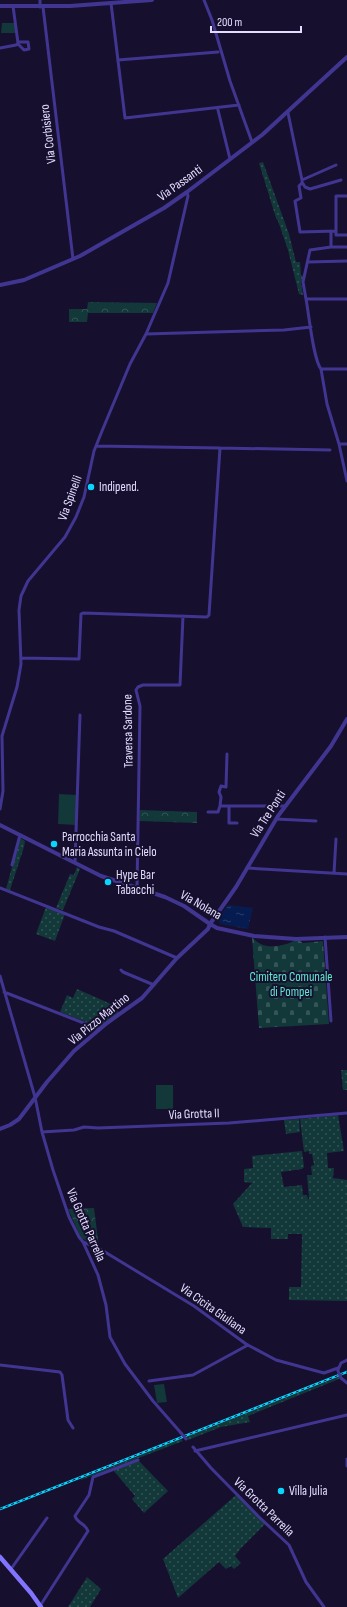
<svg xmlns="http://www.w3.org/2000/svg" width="347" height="1607" font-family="'Sofia Sans Condensed',sans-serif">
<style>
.green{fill:url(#green-dots)}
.forest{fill:url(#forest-crowns)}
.cemetery{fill:url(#cemetery-stones)}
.pitch{fill:#123839}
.water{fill:url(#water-ripples)}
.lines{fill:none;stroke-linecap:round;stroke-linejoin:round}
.minor{stroke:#403691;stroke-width:3}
.tertiary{stroke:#403691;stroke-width:4}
.secondary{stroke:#8174ff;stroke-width:4.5}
.rail-casing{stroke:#09d6ff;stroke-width:2.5}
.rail{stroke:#170f2e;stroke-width:1;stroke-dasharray:3;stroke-linecap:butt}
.minor-bridge{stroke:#403691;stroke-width:3}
.poi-dot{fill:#09d6ff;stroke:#170f2e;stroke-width:1.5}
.labels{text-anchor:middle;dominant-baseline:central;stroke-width:4;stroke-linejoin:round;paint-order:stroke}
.street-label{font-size:13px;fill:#e3ddff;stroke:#170f2e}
.poi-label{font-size:13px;fill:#e3ddff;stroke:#170f2e;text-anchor:start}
.park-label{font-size:13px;fill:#5cebd1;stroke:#170f2e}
</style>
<defs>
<pattern id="green-dots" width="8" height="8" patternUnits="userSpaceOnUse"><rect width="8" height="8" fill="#123839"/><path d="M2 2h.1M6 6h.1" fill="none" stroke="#345457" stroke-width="1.8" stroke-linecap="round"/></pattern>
<pattern id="forest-crowns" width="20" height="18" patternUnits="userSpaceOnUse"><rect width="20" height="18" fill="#123839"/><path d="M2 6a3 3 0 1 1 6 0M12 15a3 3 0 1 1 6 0" fill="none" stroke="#345457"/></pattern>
<pattern id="cemetery-stones" width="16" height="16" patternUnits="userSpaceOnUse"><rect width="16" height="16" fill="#123839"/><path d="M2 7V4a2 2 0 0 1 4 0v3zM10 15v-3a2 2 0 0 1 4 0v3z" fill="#345457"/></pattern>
<pattern id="water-ripples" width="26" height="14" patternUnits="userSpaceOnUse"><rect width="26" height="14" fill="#061c51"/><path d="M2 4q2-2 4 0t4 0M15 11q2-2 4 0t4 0" fill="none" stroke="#2a3d6b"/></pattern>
</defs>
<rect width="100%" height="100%" fill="#170f2e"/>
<path class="green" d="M263,162L289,234L296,262H300L301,275L304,276L301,283L303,295L299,294L288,250L278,221L276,218L259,163Z
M20,838L25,841L24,847L10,890L6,889Z
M77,867L80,869L63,910L56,908L70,874L74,875Z
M46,907L65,914L55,941L36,934Z
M77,989L120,1008L117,1011L120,1013L99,1027L60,1012L67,995L73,998Z
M341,1070H347V1090H343Z
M338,1115L344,1151L327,1153L328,1168H334L333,1178L347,1180V1301L289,1300V1287H301L302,1234H288V1239H271V1228L243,1227L233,1204L252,1183L244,1182V1169L253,1168L252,1156L302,1151L304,1167L302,1169L281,1172L284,1187L302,1185L303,1195H307L308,1199H309L307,1175H312L311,1166L314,1165L312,1154H309V1151L304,1152L300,1119Z
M299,1119L300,1132L286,1134L284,1120Z
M339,1377V1379L248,1416L250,1422L221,1427L188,1440L186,1437Z
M181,1439L183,1441L81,1480V1479Z
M139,1461L168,1491L144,1513L132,1499L135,1496L113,1470Z
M236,1495L265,1524L241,1548L235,1556L241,1563L234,1569L231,1566L226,1569L219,1562L178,1598L163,1559Z
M87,1577L101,1589L90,1607H68Z"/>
<path class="forest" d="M88,302L157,303L153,313H88L87,322H69V309H87Z
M140,810L197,812V823L139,821Z
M94,1208L99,1247L81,1238L68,1209Z"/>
<path class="cemetery" d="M252,937C263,951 284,947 297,939L303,943L323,941L329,1024L259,1028Z"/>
<path class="pitch" d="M2,23H15V33H1Z
M59,794L77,795L76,825L58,824Z
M156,1085H173V1109H156Z
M164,1384L167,1402L157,1403L154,1385Z"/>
<path class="water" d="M228,905L253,908L248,929L221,924L217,920Z"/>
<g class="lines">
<path class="minor" d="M40,0V7
M204,0L212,20L230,81L252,142
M111,3L125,118L239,105
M43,7L73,259
M18,44L24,50L29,49L28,42H19
M0,48L16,45L18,43L13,6
M118,60L218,52
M218,110L230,159
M288,113L302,180L336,165
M302,182L305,187L310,189L341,180
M302,183L299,186L301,198L295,201L300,232L336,231V196H347
M331,231V247H347
M336,231V235H347
M331,247L310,250L303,282L306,299H347
M308,262L347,261
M306,299C309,314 313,359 321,369H347
M146,334L284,330L311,327
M321,369L327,404L339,444H347
M339,444L347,481
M220,448L330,450
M21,658L79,659L81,614L83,613L207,617L209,615L220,448L96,446
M220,806L221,797L219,792L221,786L226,787L227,754
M229,806V823H237
M0,809L3,791L2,736L17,687L21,664L19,610L21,596L28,581L65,537L76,517L84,497L94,451L102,431L130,364L146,334L168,283L188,196L187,192
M208,812H218L220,806H284
M276,819L316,821
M75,862L80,715
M12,865L20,835
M247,868L347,874
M334,873L336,839
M0,888L99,927L114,931L177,958
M137,888L140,706L136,690L138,687L143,685H180L183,616
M325,937L331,1021
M121,970L123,972L154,985
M0,976L35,1097L42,1132L53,1170L69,1217L79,1237L83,1242L98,1275L106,1305L110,1337L125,1364L153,1401L181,1433
M4,992L99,1029
M42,1132L74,1130L84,1127L98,1128L229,1123L347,1113
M83,1242L100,1249L194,1306L246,1344L276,1360L324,1373L338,1368
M0,1365L60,1372L62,1375L68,1420L73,1428
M338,1370L341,1363L347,1360
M341,1378L347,1383
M149,1381L193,1375L248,1345
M193,1447L211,1468L259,1517L289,1545L306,1582L324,1607
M195,1451L347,1415
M347,1459V1466
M11,1569L47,1518
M40,1606L88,1531C86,1524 77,1523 75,1516L89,1495L93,1477L138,1460"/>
<path class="tertiary" d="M0,6H70L152,0
M0,285L24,280L80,256L164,208L187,192L262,135L347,57
M0,825L101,876L165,897L184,906L210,924L217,928L254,936L296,939L347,937
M0,1129L10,1125L19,1119L47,1082L74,1051L107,1023L142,998L177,958L208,929L210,924L236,887L278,816L331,746L347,719"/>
<path class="secondary" d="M0,1557L31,1593L41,1607"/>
<defs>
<path id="rail" d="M0,1509L347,1372"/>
</defs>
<use href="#rail" class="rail-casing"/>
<use href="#rail" class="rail"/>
<path class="minor-bridge" d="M338,1371L341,1378
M181,1433L186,1439"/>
</g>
<g class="poi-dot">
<circle cx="91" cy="487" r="4"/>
<circle cx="54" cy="844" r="4"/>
<circle cx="108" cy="882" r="4"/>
<circle cx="281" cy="1491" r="4"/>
</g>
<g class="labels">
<g class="street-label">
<text transform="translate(48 134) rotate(-97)">Via Corbisiero</text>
<text transform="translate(180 183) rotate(-36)">Via Passanti</text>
<text transform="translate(70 498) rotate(-70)">Via Spinelli</text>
<text transform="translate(128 731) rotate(-91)">Traversa Sardone</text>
<text transform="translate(268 814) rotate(-57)">Via Tre Ponti</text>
<text transform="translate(201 905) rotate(30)">Via Nolana</text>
<text transform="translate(99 1019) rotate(-39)">Via Pizzo Martino</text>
<text transform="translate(194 1114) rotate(-2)">Via Grotta II</text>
<text transform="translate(86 1225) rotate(66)">Via Grotta Parrella</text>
<text transform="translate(213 1309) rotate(35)">Via Cicita Giuliana</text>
<text transform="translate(264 1507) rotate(44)">Via Grotta Parrella</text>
</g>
<g class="poi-label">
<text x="99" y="487">Indipend.</text>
<text x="62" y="837">Parrocchia Santa<tspan x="62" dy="15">Maria Assunta in Cielo</tspan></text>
<text x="116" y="875">Hype Bar<tspan x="116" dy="15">Tabacchi</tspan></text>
<text x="289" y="1491">Villa Julia</text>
</g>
<g class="park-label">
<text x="291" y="977">Cimitero Comunale<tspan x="291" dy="15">di Pompei</tspan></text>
</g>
</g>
<path d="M211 26v6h90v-6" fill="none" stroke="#e3ddff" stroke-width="2"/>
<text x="217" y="26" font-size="12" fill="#e3ddff" stroke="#170f2e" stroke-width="3" paint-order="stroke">200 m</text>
</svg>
